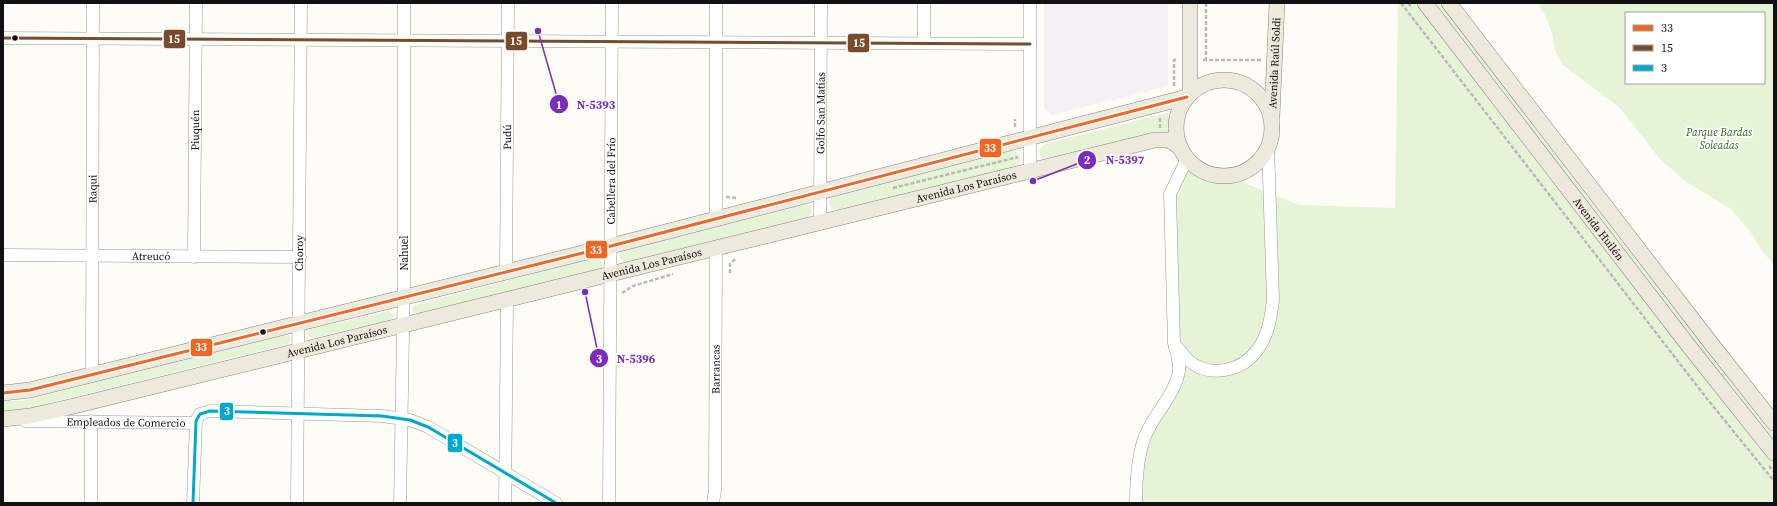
<svg xmlns="http://www.w3.org/2000/svg" width="1777" height="506" font-family="'Source Serif 4',serif">
<style>
.industrial{fill:#f5f0f3}
.green{fill:#e7f3d7;fill-rule:evenodd}
.lines{fill:none;stroke-linecap:round;stroke-linejoin:round}
.minor-casing{stroke:#979795;stroke-width:13}
.major-casing{stroke:#858482;stroke-width:16}
.path{stroke:#b9b9b8;stroke-width:2.5;stroke-dasharray:4 2;stroke-linecap:butt}
.minor{stroke:#fffffe;stroke-width:12}
.major{stroke:#ede9dc;stroke-width:15}
.bus-1-casing{stroke:#fff;stroke-width:6}
.bus-2-casing{stroke:#fff;stroke-width:6}
.bus-3-casing{stroke:#fff;stroke-width:6}
.bus-1{stroke:#f26522;stroke-width:3}
.bus-2{stroke:#7a4b2a;stroke-width:3}
.bus-3{stroke:#00a9ce;stroke-width:3}
.bus-dot{fill:#111;stroke:#fff;stroke-width:1.5}
.labels{text-anchor:middle;dominant-baseline:central;stroke-width:4;stroke-linejoin:round;paint-order:stroke}
.street-label{font-size:11px;fill:#111;stroke:#fff}
.park-label{font-size:11px;font-style:italic;fill:#2f6b1f;stroke:#fff}
.leader{fill:none;stroke:#7b2cbf;stroke-width:1.5}
.callout-dot{fill:#7b2cbf;stroke:#fff;stroke-width:1.5}
.mark-label{font-size:12px;text-anchor:middle;font-weight:bold;fill:#fff}
.callout-label{font-size:12px;text-anchor:middle;font-weight:bold;fill:#7b2cbf;stroke:#fff;stroke-width:4;stroke-linejoin:round;paint-order:stroke}
.line-badge{stroke:#fff;stroke-width:1.5}
.badge-label{font-size:11px;text-anchor:middle;font-weight:bold;fill:#fff}
</style>
<rect width="100%" height="100%" fill="#fdfcf7"/>
<path class="industrial" d="M1044,3H1168V86L1052,115L1044,109Z"/>
<path class="green" d="M1398,3H1417L1694,362L1774,462V503H1136L1140,456L1175,381L1170,194L1187,159L1299,205L1395,208Z
M1432,3H1441L1715,360L1774,432V444Z
M1536,3H1774V264L1761,250L1752,234L1732,210L1685,181L1660,159L1619,107L1563,65L1555,50L1552,33L1544,13ZM1626,13H1764V83H1626Z
M1167,113L1171,115V134L1046,161C1040,158 1037,153 1041,147L1048,143Z
M1010,151H1016L1020,157V162L1014,167L839,210L832,209C828,204 828,199 833,196Z
M805,204C812,205 814,213 808,218L624,263L620,258V253L624,250Z
M592,258C597,257 602,259 602,265L601,270L416,314L412,311L413,306L415,305Z
M388,311L394,314L393,319L390,320L313,338H311L308,335L309,330L312,329Z
M284,335L289,336L291,338L289,344L24,409L3,411V401H21Z"/>
<g class="lines">
<defs>
<g id="minor">
<path d="M716,3V219"/>
<path d="M1030,3V171"/>
<path d="M3,38L1030,44"/>
<path d="M924,43V3"/>
<path id="s1" d="M820,222L821,3"/>
<path id="s2" d="M3,255L300,257"/>
<path id="s3" d="M194,257L196,3"/>
<path id="s4" d="M506,272L508,3"/>
<path d="M1176,346C1180,350 1184,356 1188,360C1209,379 1243,371 1258,349C1268,335 1271,318 1273,300L1268,146"/>
<path id="s5" d="M92,375L93,3"/>
<path id="s6" d="M25,421L195,423"/>
<path d="M91,503V421"/>
<path d="M193,503L196,421L200,414L210,411L382,416L410,420L428,427L445,437L556,503"/>
<path id="s7" d="M297,503L301,3"/>
<path d="M400,503L404,276V3"/>
<path d="M505,503L507,300"/>
<path id="s8" d="M609,503L612,3"/>
<path id="s9" d="M713,503L715,490L716,248"/>
<path d="M1136,503C1136,482 1137,459 1144,439C1152,415 1175,396 1179,371C1180,362 1176,352 1174,343L1170,194L1187,159"/>
</g>
<g id="major">
<path d="M1190,3V94"/>
<path id="s10" d="M1425,3L1688,345L1774,453"/>
<path d="M1449,3L1710,342L1774,423"/>
<circle cx="1224" cy="128" r="48"/>
<path id="s11" d="M1272,116L1277,3"/>
<path d="M3,393L30,390L611,246L1187,97"/>
<path id="s12" d="M3,419L30,416L74,406L1155,140H1169L1181,148"/>
</g>
</defs>
<use href="#minor" class="minor-casing"/>
<use href="#major" class="major-casing"/>
<path class="path" d="M1206,3V60
M1401,3L1708,400L1774,481
M1408,3L1412,8
M1203,60H1262
M1174,86V60L1178,59
M1015,127V119
M1160,128V117
M893,188L1018,157
M726,197L737,198
M730,273V264L736,258
M622,293L633,286L673,274
M1769,466L1774,472"/>
<use href="#minor" class="minor"/>
<use href="#major" class="major"/>
<defs>
<path id="bus-1" d="M3,393L30,390L611,246L1187,97"/>
<path id="bus-2" d="M3,38L1030,44"/>
<path id="bus-3" d="M193,503L196,421L200,414L210,411L382,416L410,420L428,427L445,437L556,503"/>
</defs>
<use href="#bus-1" class="bus-1-casing"/>
<use href="#bus-2" class="bus-2-casing"/>
<use href="#bus-3" class="bus-3-casing"/>
<use href="#bus-1" class="bus-1"/>
<use href="#bus-2" class="bus-2"/>
<use href="#bus-3" class="bus-3"/>
</g>
<g class="bus-dot">
<circle cx="15" cy="38" r="3.5"/>
<circle cx="263" cy="332" r="3.5"/>
</g>
<g class="labels">
<g class="street-label">
<text stroke="none"><textPath href="#s11" startOffset="53">Avenida Raúl Soldi</textPath></text>
<text stroke="none"><textPath href="#s1" startOffset="109">Golfo San Matías</textPath></text>
<text stroke="none"><textPath href="#s3" startOffset="127">Piuquén</textPath></text>
<text stroke="none"><textPath href="#s4" startOffset="135">Pudú</textPath></text>
<text stroke="none"><textPath href="#s8" startOffset="322">Cabellera del Frío</textPath></text>
<text stroke="none"><textPath href="#s12" startOffset="991">Avenida Los Paraísos</textPath></text>
<text stroke="none"><textPath href="#s5" startOffset="186">Raqui</textPath></text>
<text stroke="none"><textPath href="#s10" startOffset="285">Avenida Huilén</textPath></text>
<text stroke="none"><textPath href="#s7" startOffset="250">Choroy</textPath></text>
<text transform="translate(404 253) rotate(-90)">Nahuel</text>
<text stroke="none"><textPath href="#s2" startOffset="148">Atreucó</textPath></text>
<text stroke="none"><textPath href="#s12" startOffset="667">Avenida Los Paraísos</textPath></text>
<text stroke="none"><textPath href="#s12" startOffset="343">Avenida Los Paraísos</textPath></text>
<text stroke="none"><textPath href="#s9" startOffset="134">Barrancas</textPath></text>
<text stroke="none"><textPath href="#s6" startOffset="101">Empleados de Comercio</textPath></text>
</g>
<g class="park-label">
<text x="1719" y="132">Parque Bardas<tspan x="1719" dy="13">Soleadas</tspan></text>
</g>
</g>
<path class="leader" d="M538 31L559 104M1033 181L1087 160M585 292L599 358"/>
<g class="callout-dot">
<circle cx="538" cy="31" r="4"/>
<circle cx="1033" cy="181" r="4"/>
<circle cx="585" cy="292" r="4"/>
<circle cx="559" cy="104" r="10"/>
<circle cx="1087" cy="160" r="10"/>
<circle cx="599" cy="358" r="10"/>
</g>
<g class="mark-label">
<text x="559" y="109">1</text>
<text x="1087" y="164">2</text>
<text x="599" y="363">3</text>
</g>
<g class="callout-label">
<text x="596" y="109">N-5393</text>
<text x="1125" y="164">N-5397</text>
<text x="636" y="363">N-5396</text>
</g>
<g class="line-badge">
<rect x="163" y="29" width="23" height="20" rx="4" fill="#7a4b2a"/>
<rect x="505" y="31" width="23" height="20" rx="4" fill="#7a4b2a"/>
<rect x="847" y="33" width="23" height="20" rx="4" fill="#7a4b2a"/>
<rect x="979" y="138" width="23" height="20" rx="4" fill="#f26522"/>
<rect x="585" y="240" width="23" height="19" rx="4" fill="#f26522"/>
<rect x="190" y="338" width="23" height="19" rx="4" fill="#f26522"/>
<rect x="219" y="402" width="15" height="19" rx="4" fill="#00a9ce"/>
<rect x="447" y="433" width="16" height="20" rx="4" fill="#00a9ce"/>
</g>
<g class="badge-label">
<text x="174" y="43">15</text>
<text x="516" y="45">15</text>
<text x="859" y="47">15</text>
<text x="990" y="152">33</text>
<text x="596" y="254">33</text>
<text x="201" y="351">33</text>
<text x="227" y="415">3</text>
<text x="455" y="447">3</text>
</g>
<rect width="1777" height="506" fill="none" stroke="#111111" stroke-width="8"/>
<rect x="1625" y="12" width="140" height="72" fill="#ffffff" stroke="#a0a0a0"/>
<rect x="1633" y="25" width="20" height="6" fill="#f26522" stroke="#a0a0a0"/>
<text x="1661" y="32" font-size="12" fill="#111111">33</text>
<rect x="1633" y="45" width="20" height="6" fill="#7a4b2a" stroke="#a0a0a0"/>
<text x="1661" y="52" font-size="12" fill="#111111">15</text>
<rect x="1633" y="65" width="20" height="6" fill="#00a9ce" stroke="#a0a0a0"/>
<text x="1661" y="72" font-size="12" fill="#111111">3</text>
</svg>
